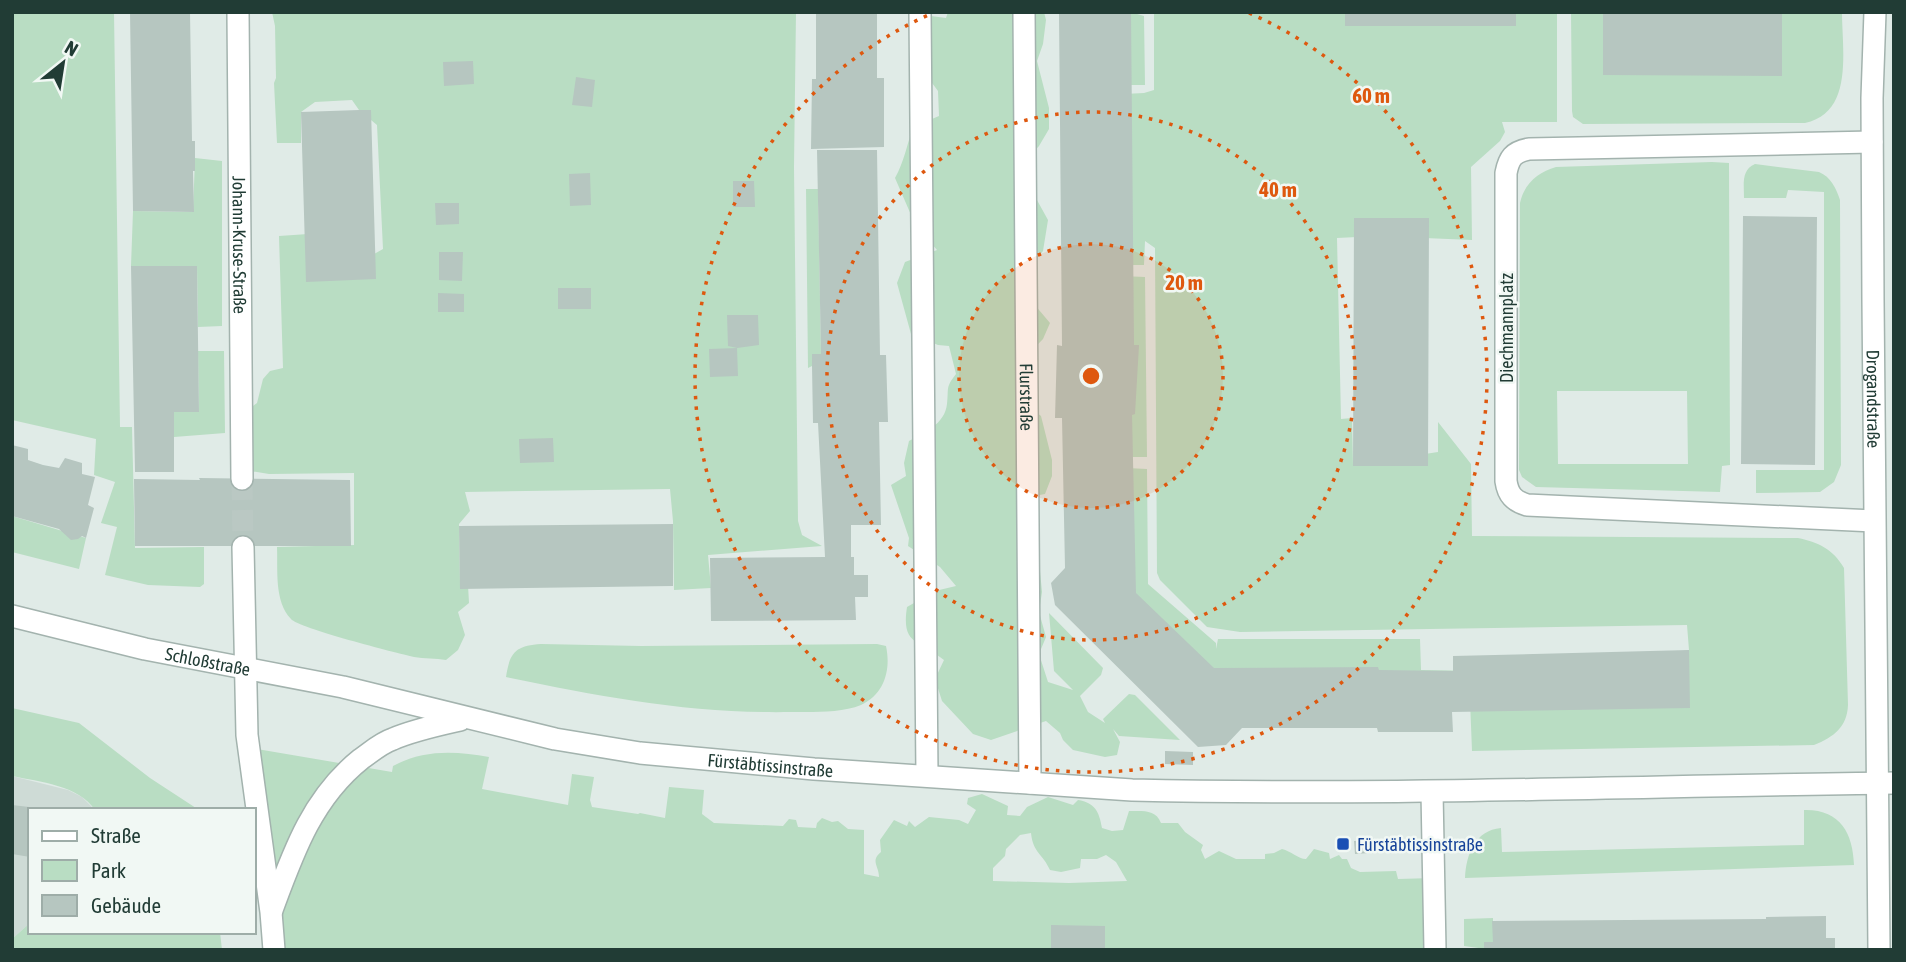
<svg xmlns="http://www.w3.org/2000/svg" width="1906" height="962" font-family="'Asap Condensed',sans-serif">
<style>
.built{fill:#cedbd6}
.green{fill:#b9ddc3;fill-rule:evenodd}
.building{fill:#b6c6c0}
.lines{fill:none;stroke-linecap:round;stroke-linejoin:round}
.minor-tunnel{stroke:#bac8c3;stroke-width:21;stroke-dasharray:21 10;stroke-linecap:butt}
.minor-casing{stroke:#a3b3ae;stroke-width:24}
.minor{stroke:#fff;stroke-width:21}
.ring{fill:none;stroke:#de580e;stroke-width:3.5;stroke-dasharray:3.5 7}
.transit-dot{fill:#1a4fb4;stroke:#f1f8f4;stroke-width:2.5}
.labels{text-anchor:middle;dominant-baseline:central;stroke-width:5;stroke-linejoin:round;paint-order:stroke}
.street-label{font-size:18px;fill:#213c35;stroke:#f1f8f4}
.transit-label{font-size:18px;fill:#164399;stroke:#f1f8f4;text-anchor:start}
.centre{fill:#de580e;stroke:#f1f8f4;stroke-width:3.5}
.ring-label{font-size:21px;text-anchor:middle;font-weight:bold;fill:#de580e;stroke:#f1f8f4;stroke-width:5;stroke-linejoin:round;paint-order:stroke}
</style>
<rect width="100%" height="100%" fill="#e0ebe7"/>
<path class="built" d="M12,776L68,790L82,797L95,810H30V923L12,939Z"/>
<path class="green" d="M12,12H114L120,427H132L135,548L204,547V584L200,587L148,585L105,575L117,527L101,523L115,482L94,475L96,439L12,420Z
M272,12H796L794,167L798,521L802,535L822,546L708,555L711,588L674,590L673,521L670,489L465,492L470,511L459,524L460,582L468,585L469,603L458,612L465,635L458,650L446,660C436,658 424,659 414,657C397,653 298,628 291,619C274,601 278,570 277,547L354,545V473L269,474L244,470L242,414L257,403L263,379L270,371L283,368L279,236L308,234L367,258L383,249L377,125L359,110L352,100L315,102L301,112V143H277L274,83L276,78L275,26Z
M948,12H1044L1046,20L1043,44L1037,61L1049,108V129L1039,146L1016,172L1027,182L1048,220L1043,251L1017,282L1016,296L1034,304L1050,323L1043,339L1018,365L1017,396L1041,416L1052,460V476L1045,494L1018,499L1017,527L1039,561L1042,592L1039,612L1046,637L1039,654L1048,682L1073,690L1054,671L1049,613L1103,668L1101,675L1080,696L1088,712L1105,723L1103,719L1129,694L1135,695L1180,740L1119,736L1113,729L1120,742L1117,755L1105,757L1073,750L1063,740L1060,733L1046,721L991,740L973,734L942,701L935,679L944,660C919,639 901,646 907,607L935,591L956,586L940,567L908,546L909,538L891,485L906,476L904,463L909,441C924,433 945,424 947,404C949,388 945,388 956,374L949,346L938,345L911,334L897,283L905,262L937,250L915,224L895,178C904,162 907,145 913,127L939,116L938,91L915,60L916,14L946,18Z
M1062,12H1130L1144,16L1145,85H1123L1124,94L1144,93L1154,90V12H1557V122H1502L1505,132L1500,141L1471,167L1472,240L1377,236L1337,238L1341,419L1352,418L1353,465L1438,452V422L1471,464L1472,536L1798,538C1818,542 1833,549 1844,568L1848,705C1847,727 1834,737 1814,745L1472,751L1470,700L1543,692H1350L1199,676L1125,618L1089,553ZM1145,241L1155,248L1157,573L1160,580L1207,627L1240,632L1687,625L1689,650L1538,672L1421,670L1420,639H1218L1216,649V643L1148,584L1147,469L1127,468L1126,457H1147L1145,277L1122,276L1123,265H1144Z
M1571,12H1842C1842,50 1854,113 1805,123L1583,124L1573,117L1572,111Z
M195,158L222,161V326L198,327L197,266H131L133,211L193,212Z
M1712,162L1729,163L1730,465L1722,466L1720,492L1536,487L1522,477L1519,470L1520,203C1524,184 1538,172 1556,167ZM1557,391H1687L1688,464H1558Z
M1755,164L1819,172C1831,177 1836,188 1840,200L1841,465L1834,482L1820,492L1756,493V470H1824V192L1788,190L1786,198H1744C1744,184 1741,170 1755,164Z
M806,189H818L821,354H812V366L808,368Z
M198,351H224L225,433L174,437V412H199Z
M12,516L86,538L79,569L12,552Z
M541,644L641,646L877,644L886,646C891,669 885,694 861,705C841,713 814,712 792,712C693,714 602,697 506,677C510,651 516,646 541,644Z
M12,708L79,723L150,778L199,810H95C78,785 40,782 12,776Z
M251,748L392,772L393,766C424,749 456,751 489,757L482,789L568,805L572,774L594,777L590,800L592,807L638,814L640,813L665,818L669,787L704,790L702,814L714,823L783,826L789,819L796,820L798,827L816,828L817,823L822,818L832,822L838,821L848,829L864,830V874L879,877C879,866 870,861 881,852L880,840L894,820L907,826L909,821L915,827L929,817L959,820L968,824L976,810L967,804L968,798L982,794L1008,806L1007,815L1020,816L1027,807L1048,797L1073,805L1078,800C1095,803 1099,811 1102,828L1112,831L1123,830L1129,811C1142,811 1156,809 1161,823H1178L1185,832L1203,845L1201,850L1205,859L1219,851L1236,859H1265V854L1274,853L1282,849C1291,851 1298,859 1306,859L1314,849L1329,853L1330,859L1339,855L1342,859H1347L1351,868L1360,872L1396,871L1398,879L1433,878L1435,950H279ZM1031,833C1033,853 1043,854 1050,870L1061,872L1080,868L1081,859H1097L1106,855L1116,862L1127,881L1069,883L993,881V868L1005,856L1006,849L1020,835Z
M1804,810C1840,809 1853,833 1854,865L1465,878C1466,855 1475,830 1501,828L1502,852L1804,845Z
M1493,918V950L1464,946V919Z
M30,923V932H220L222,950H12V939Z"/>
<path class="building" d="M130,12H190L192,141H195V171H193L194,212L133,211Z
M816,12H877V78H884V147L811,149L812,79H816Z
M1059,12H1131L1134,345H1139L1135,414L1132,415L1136,593L1214,668L1378,667L1379,670L1453,671V656L1689,650L1690,708L1452,712L1453,732H1378L1377,728H1242L1226,745L1198,747L1055,605L1051,583L1065,568L1062,418H1055L1057,345L1062,346Z
M1345,12H1516V26H1345Z
M1603,12H1782V76L1603,75Z
M473,61L474,84L444,86L443,62Z
M576,77L595,80L592,107L572,105Z
M359,110H371L376,279L306,282L301,112Z
M817,150H877L880,355H886L888,422H879L881,525H851V557H854V575H868V597H855L856,620L711,621L710,558L825,557L818,423H813L812,366V354H821Z
M590,173L591,205L570,206L569,174Z
M733,181H754L755,207H733Z
M435,203H459V224L436,225Z
M1743,216L1817,217L1815,465L1741,464Z
M1354,218H1429L1428,466H1353Z
M439,252H463L462,281L439,280Z
M131,266H197L199,412H174V472H135Z
M558,288H591V309H558Z
M438,293L464,294V312H438Z
M727,315H758L759,345L737,348L728,346Z
M737,348L738,376L710,377L709,349Z
M553,438L554,462L520,463L519,439Z
M12,445L28,449V460L43,465L59,468L65,458L82,463V474L95,477L88,505L94,508L86,538L82,536L78,539L71,540L59,529L12,516Z
M199,478L350,480L351,546H135L134,479L200,480Z
M673,524V586L460,589L459,526Z
M1165,751L1193,752V765L1165,764Z
M12,805L38,808L30,810V857L12,854Z
M1382,839L1383,852L1355,854L1354,841Z
M1826,916V938H1835V950H1484V942H1493L1492,921L1766,919V917Z
M1051,925L1105,926V950H1051Z"/>
<g class="lines">
<path class="minor-tunnel" d="M242,479L243,547"/>
<defs>
<g id="minor">
<path id="s1" d="M238,12L242,479"/>
<path d="M920,12L927,775"/>
<path id="s2" d="M1024,12L1030,783"/>
<path id="s3" d="M1875,12L1872,98L1873,300L1879,950"/>
<path d="M1872,142L1529,149C1513,152 1509,158 1506,173V481C1508,495 1514,501 1527,505L1874,521"/>
<path d="M243,547L247,735L271,912L274,950"/>
<path id="s4" d="M12,616L145,649L343,687L555,739L640,753L814,769L1132,790C1386,796 1640,786 1894,783"/>
<path d="M1432,792L1435,950"/>
<path d="M272,910C293,853 312,798 361,759C371,752 381,743 393,739C414,730 438,725 460,720"/>
</g>
</defs>
<use href="#minor" class="minor-casing"/>
<use href="#minor" class="minor"/>
</g>
<circle cx="1091" cy="376" r="132" fill="#de580e" fill-opacity=".12"/>
<g class="ring">
<circle cx="1091" cy="376" r="132"/>
<circle cx="1091" cy="376" r="264"/>
<path d="M1249 13A396 396 0 1 1 933 13"/>
</g>
<rect class="transit-dot" x="1336" y="837" width="14" height="14" rx="3.5"/>
<g class="labels">
<g class="street-label">
<text stroke="none"><textPath href="#s1" startOffset="233">Johann-Kruse-Straße</textPath></text>
<text transform="translate(1506 328) rotate(-90)">Diechmannplatz</text>
<text stroke="none"><textPath href="#s2" startOffset="385">Flurstraße</textPath></text>
<text stroke="none"><textPath href="#s3" startOffset="387">Drogandstraße</textPath></text>
<text stroke="none"><textPath href="#s4" startOffset="201">Schloßstraße</textPath></text>
<text stroke="none"><textPath href="#s4" startOffset="774">Fürstäbtissinstraße</textPath></text>
</g>
<g class="transit-label">
<text x="1357" y="844">Fürstäbtissinstraße</text>
</g>
</g>
<circle cx="1091" cy="376" r="10" class="centre"/>
<g class="ring-label">
<text x="1371" y="103">60 m</text>
<text x="1278" y="197">40 m</text>
<text x="1184" y="290">20 m</text>
</g>
<rect width="1906" height="962" fill="none" stroke="#213c35" stroke-width="28"/>
<rect x="28" y="808" width="228" height="126" fill="#f1f8f4" stroke="#9eada8" stroke-width="2"/>
<rect x="42" y="831" width="35" height="10" fill="#ffffff" stroke="#9eada8" stroke-width="2"/>
<text x="91" y="843" font-size="21" fill="#213c35">Straße</text>
<rect x="42" y="860" width="35" height="21" fill="#b9ddc3" stroke="#9eada8" stroke-width="2"/>
<text x="91" y="878" font-size="21" fill="#213c35">Park</text>
<rect x="42" y="895" width="35" height="21" fill="#b6c6c0" stroke="#9eada8" stroke-width="2"/>
<text x="91" y="913" font-size="21" fill="#213c35">Gebäude</text>
<g transform="translate(63 63) rotate(30)" stroke="#f1f8f4" stroke-width="5" paint-order="stroke">
<path d="M0-5L12 26L0 18L-12 26Z" fill="#213c35"/>
<text y="-10" font-size="19" font-weight="bold" text-anchor="middle" fill="#213c35">N</text>
</g>
</svg>
